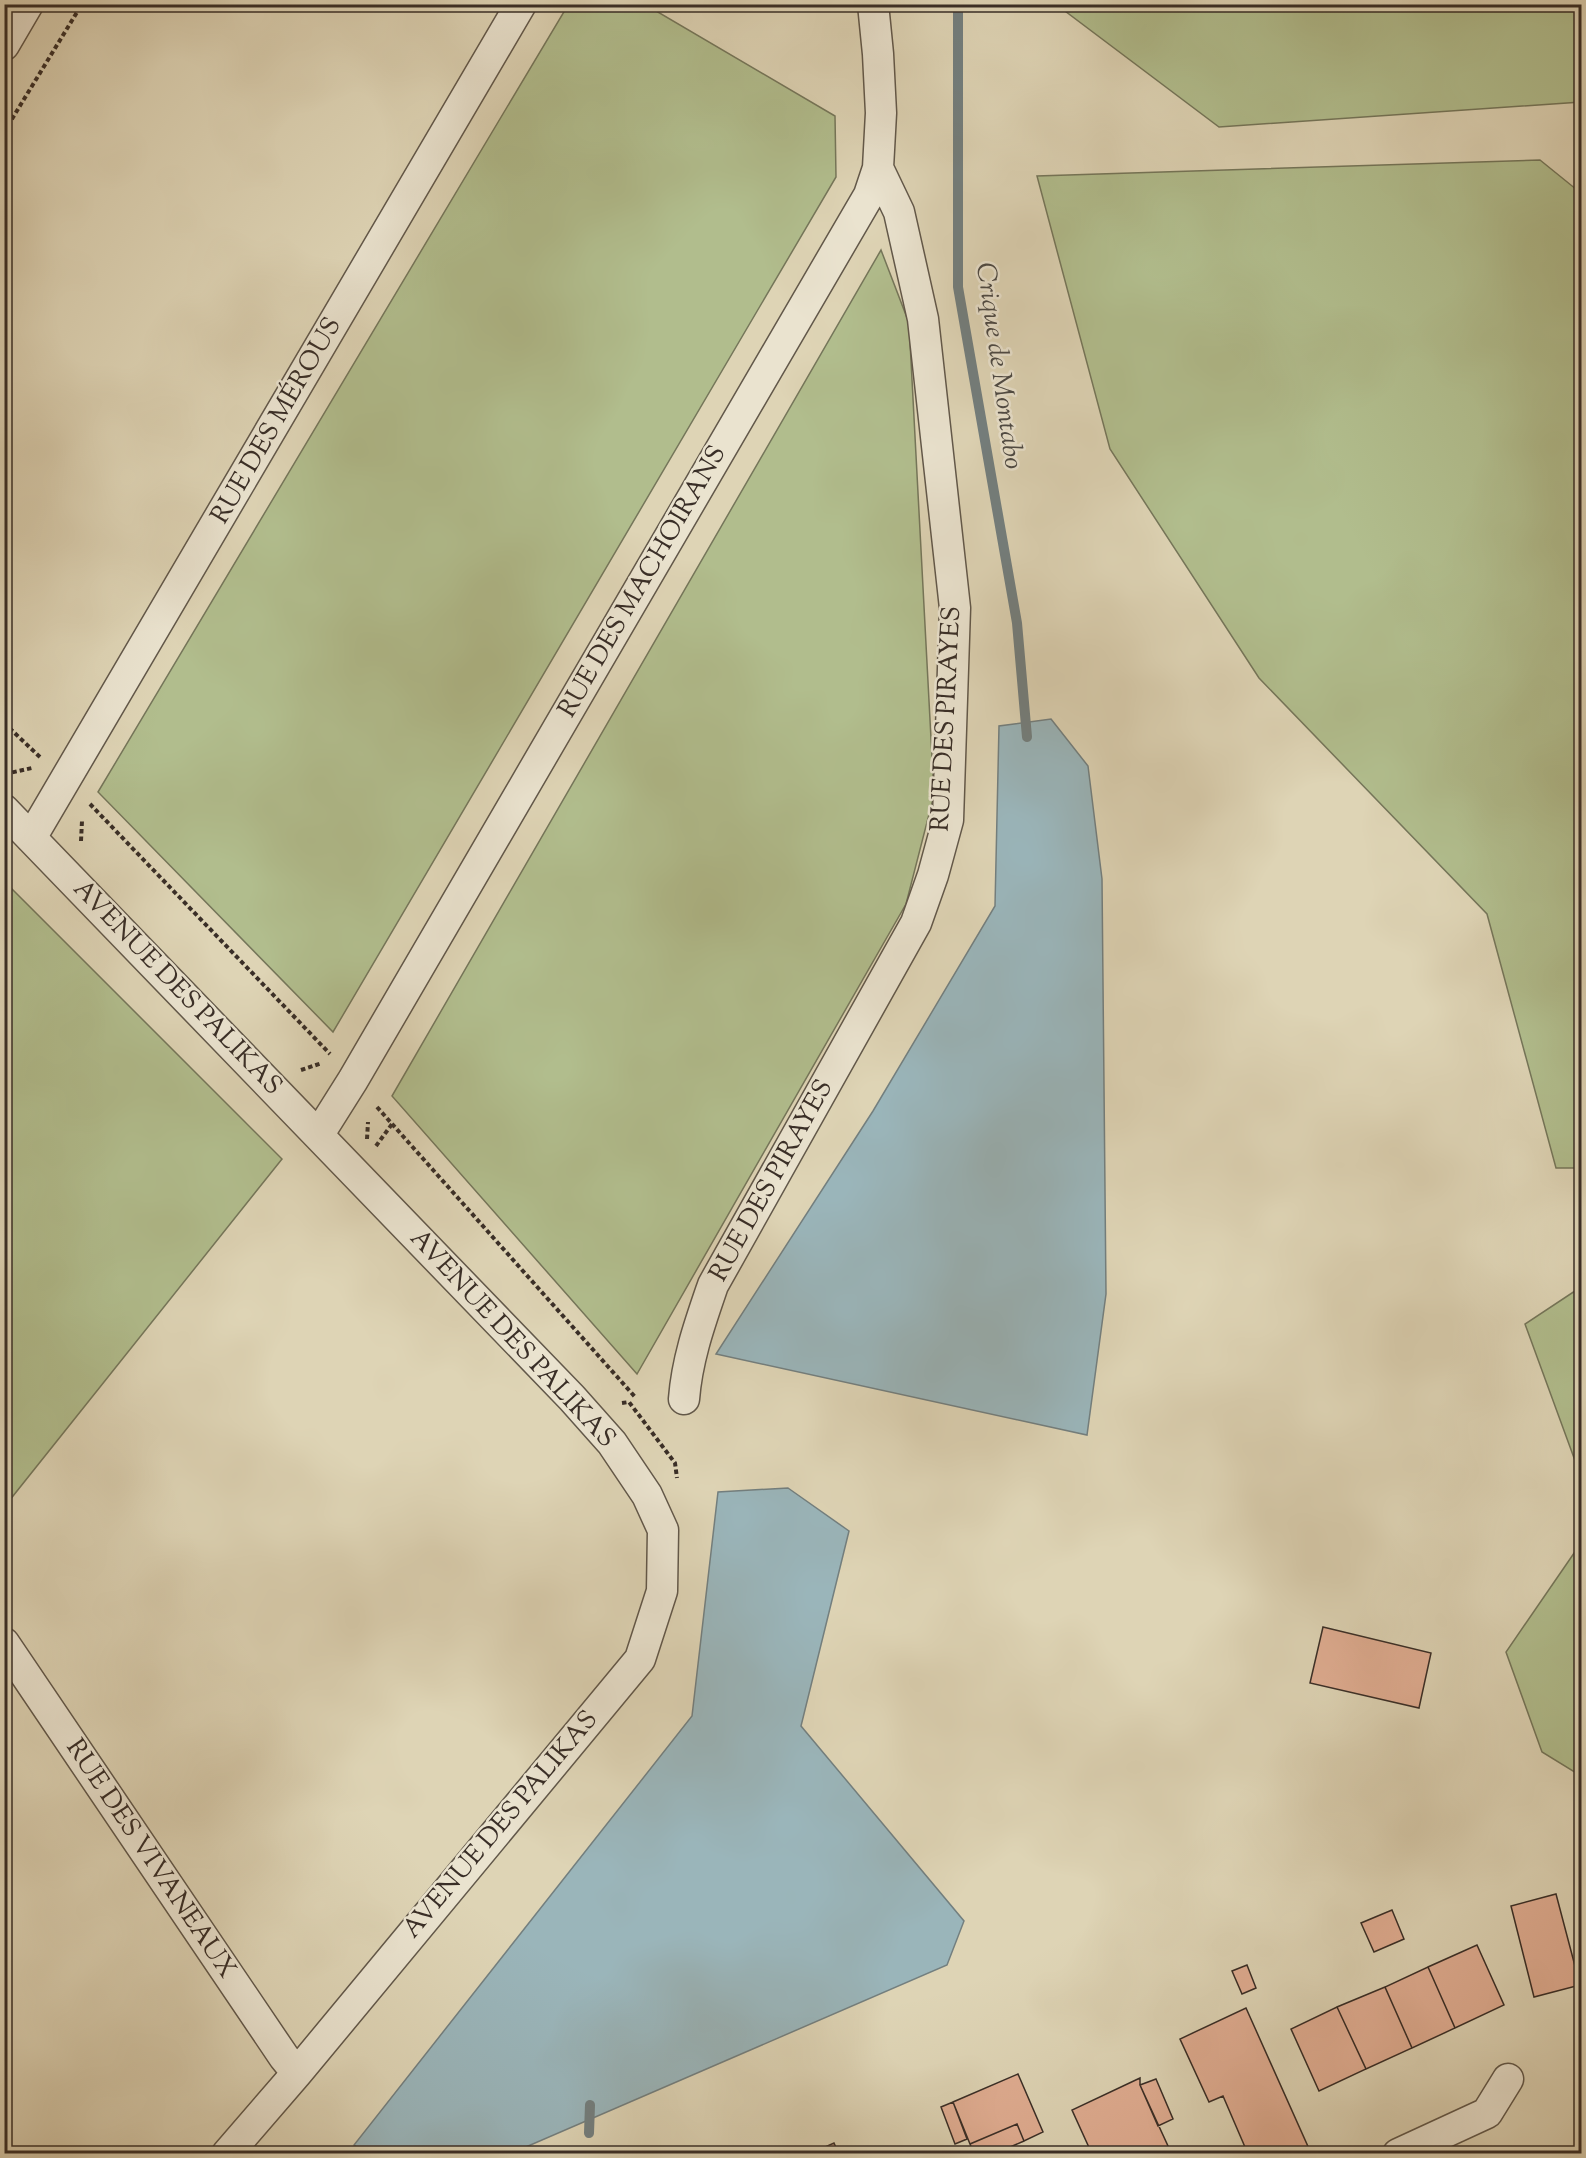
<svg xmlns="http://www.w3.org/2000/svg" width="1586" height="2158" font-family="'Sorts Mill Goudy',serif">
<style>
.green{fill:#b1bd8d;stroke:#75765a;stroke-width:1.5}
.water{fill:#9ab5ba;stroke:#737f7f;stroke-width:1.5}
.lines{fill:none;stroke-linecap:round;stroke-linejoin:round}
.stream{stroke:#737f7f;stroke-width:10}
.building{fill:#e0ad92;stroke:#392e27;stroke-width:1.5}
.street-casing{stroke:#62584a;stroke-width:33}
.path{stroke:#392e27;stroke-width:4;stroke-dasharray:4.5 3;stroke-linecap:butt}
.street{stroke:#eae3cf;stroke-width:30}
.labels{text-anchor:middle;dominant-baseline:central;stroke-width:5;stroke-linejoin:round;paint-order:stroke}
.street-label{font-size:26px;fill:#392e27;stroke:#eae3cf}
.water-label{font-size:27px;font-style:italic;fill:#4c4944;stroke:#eae3cf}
</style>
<rect width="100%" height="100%" fill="#ded4b5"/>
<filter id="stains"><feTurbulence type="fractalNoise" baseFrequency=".00333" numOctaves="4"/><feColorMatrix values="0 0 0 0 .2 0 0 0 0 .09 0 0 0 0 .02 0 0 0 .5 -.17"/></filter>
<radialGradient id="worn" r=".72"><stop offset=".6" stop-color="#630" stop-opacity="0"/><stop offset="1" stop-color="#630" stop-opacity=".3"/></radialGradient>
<path class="green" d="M568,5H646L835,116L836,177L333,1032L98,792Z
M1057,5H1581V102L1219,127Z
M1540,160L1582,194V1168H1556L1487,914L1259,678L1110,449L1037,176Z
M881,250L909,323L934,795L906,904L637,1374L392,1096Z
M5,882L282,1159L5,1506Z
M1581,1287V1477L1525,1324Z
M1581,1543V1776L1542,1752L1506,1652Z"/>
<path class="water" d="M1051,719L1088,766L1102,879L1106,1294L1087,1435L716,1354L873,1111L995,906L999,726Z
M788,1488L849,1531L801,1726L964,1921L947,1965L512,2153H366L354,2145L692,1716L718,1492Z"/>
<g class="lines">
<path class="stream" d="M958,4V287L1017,623L1027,737
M589,2133L590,2105"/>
</g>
<path class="building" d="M1323,1627L1431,1653L1419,1708L1310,1683Z
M1556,1894L1580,1985L1534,1997L1511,1906Z
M1392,1910L1404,1939L1374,1952L1361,1923Z
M1477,1945L1504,2005L1455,2028L1428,1967Z
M1247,1965L1256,1988L1242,1994L1232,1971Z
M1428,1967L1455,2028L1412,2048L1385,1987Z
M1385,1987L1412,2048L1366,2069L1337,2007Z
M1337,2007L1366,2069L1319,2091L1291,2029Z
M1246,2008L1310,2151L1304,2154H1248L1223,2096L1209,2102L1180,2039Z
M1018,2074L1043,2132L1024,2141L1017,2124L970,2144L953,2102Z
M1140,2078V2085L1168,2146L1153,2154H1092L1072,2110Z
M1156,2079L1173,2119L1158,2126L1140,2085Z
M953,2102L967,2139L955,2144L941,2107Z
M1017,2124L1024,2141L994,2154H974L970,2144Z
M834,2143L839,2154H818L816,2151Z"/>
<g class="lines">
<defs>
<path id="street" d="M4,45L28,4
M4,810L572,1398L612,1443L647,1495L663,1530L662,1591L640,1659L297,2073L227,2154
M31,838L521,4
M319,1134L353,1080L869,195L878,168L881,113L878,54L873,4
M684,1399C687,1359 700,1323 713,1285L916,923L933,875L948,820L955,608L923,319L899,212L878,168
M4,1643L284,2057L297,2073
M1398,2154L1487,2113L1508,2079"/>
</defs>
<use href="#street" class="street-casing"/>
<path class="path" d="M4,132L82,4
M4,723L41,758
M5,774L32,768
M90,804L330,1054
M81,841L82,821
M301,1070L322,1063
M377,1107L636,1398
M367,1139L368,1122
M376,1146L392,1124
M622,1403L629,1402L675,1463L677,1478"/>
<use href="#street" class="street"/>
</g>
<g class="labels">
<g class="street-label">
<text transform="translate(277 421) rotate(-60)">RUE DES MÉROUS</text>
<text transform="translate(643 582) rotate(-60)">RUE DES MACHOIRANS</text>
<text transform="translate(947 719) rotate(-87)">RUE DES PIRAYES</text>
<text transform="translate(177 988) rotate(46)">AVENUE DES PALIKAS</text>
<text transform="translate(772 1181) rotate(-61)">RUE DES PIRAYES</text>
<text transform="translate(512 1339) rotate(47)">AVENUE DES PALIKAS</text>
<text transform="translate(501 1825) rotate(-50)">AVENUE DES PALIKAS</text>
<text transform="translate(150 1859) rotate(56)">RUE DES VIVANEAUX</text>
</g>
<g class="water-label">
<text transform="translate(998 366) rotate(82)">Crique de Montabo</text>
</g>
</g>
<rect width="1586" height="2158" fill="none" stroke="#ded4b5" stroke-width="24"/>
<rect x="6" y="6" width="1574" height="2146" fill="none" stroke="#392e27" stroke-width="3"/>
<rect x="12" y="12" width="1562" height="2134" fill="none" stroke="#392e27" stroke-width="1.5"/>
<rect width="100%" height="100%" filter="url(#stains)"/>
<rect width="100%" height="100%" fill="url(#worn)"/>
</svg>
